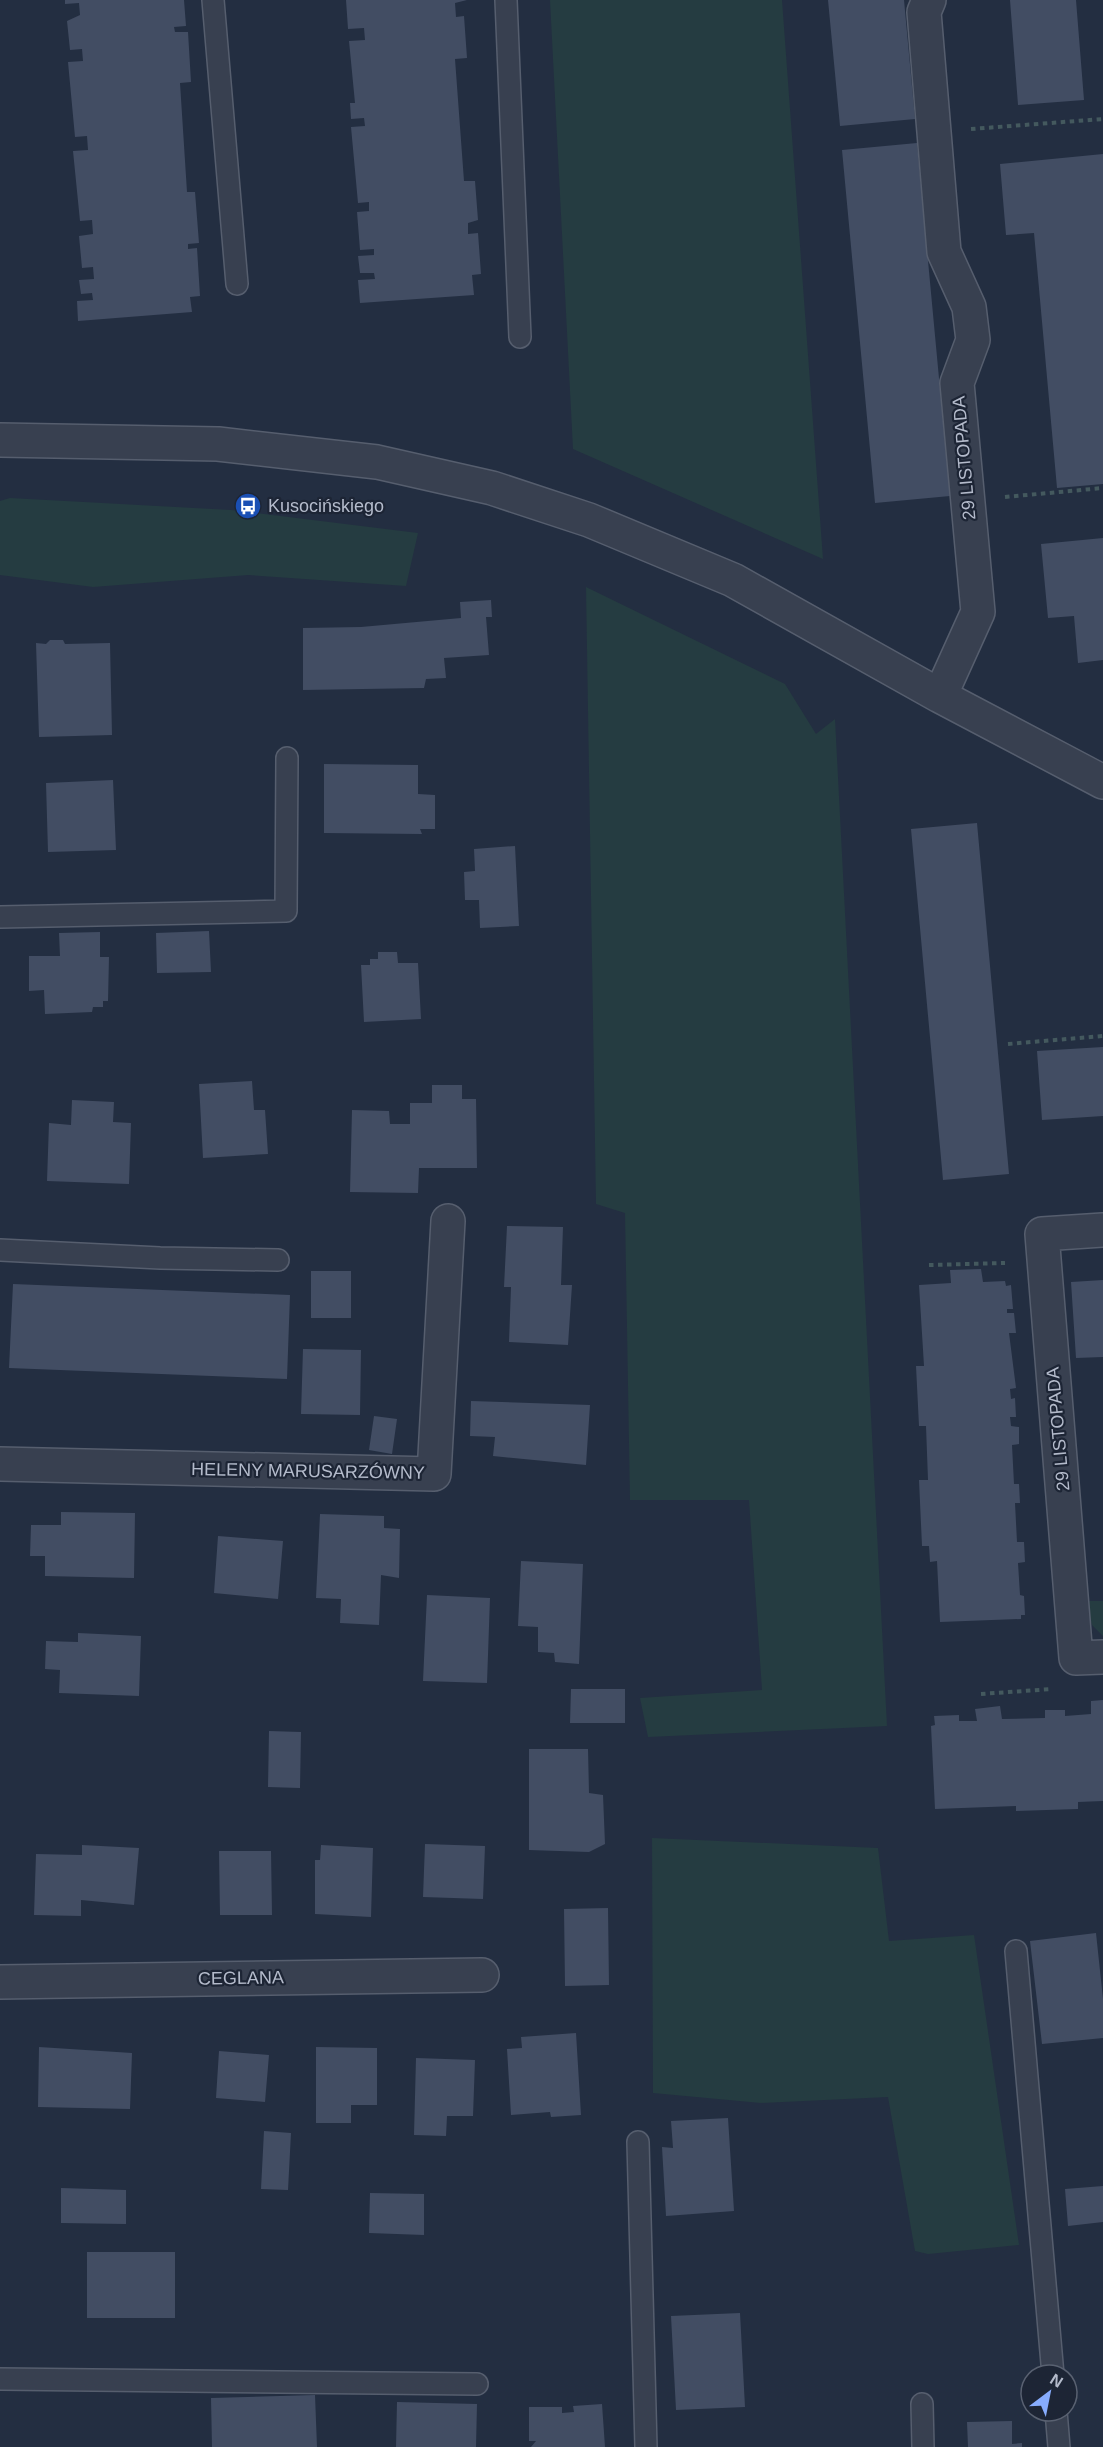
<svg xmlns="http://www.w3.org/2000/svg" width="1103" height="2447" font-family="Arial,sans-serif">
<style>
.green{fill:#253c41}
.building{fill:#424d63}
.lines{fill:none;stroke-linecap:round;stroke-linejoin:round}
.service-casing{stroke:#565e6e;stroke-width:24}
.minor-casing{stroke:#565e6e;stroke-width:36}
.path{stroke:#44595e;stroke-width:4;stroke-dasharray:4.5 4.5;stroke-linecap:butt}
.service{stroke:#384050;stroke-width:21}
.minor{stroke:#384050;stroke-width:33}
.labels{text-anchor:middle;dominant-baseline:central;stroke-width:4.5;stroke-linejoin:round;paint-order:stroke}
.street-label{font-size:18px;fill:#b4bbcb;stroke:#1d2535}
.poi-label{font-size:18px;fill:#b4bbcb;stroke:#1d2535;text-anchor:start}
</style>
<rect width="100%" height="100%" fill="#232e41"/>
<path class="green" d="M550,0H782L823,559L573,449Z
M10,498L231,510L418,533L406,586L248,575L93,587L0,575V501Z
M586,587L785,684L816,734L835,719L887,1726L648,1737L640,1698L762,1690L749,1500H630L625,1213L596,1204Z
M1084,1601H1103V1636L1092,1625Z
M652,1838L878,1848L889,1941L974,1935L1019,2245L928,2254L915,2251L888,2097L761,2103L653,2093Z"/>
<path class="building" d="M65,0H184L186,26L174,27L175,32H188L191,82L180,83L187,192H195L199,243L188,244V249L197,248L200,296L190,297L192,312L78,321L77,301L93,300L92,293L81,294L79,280L94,279L93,267L82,268L79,236L93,234L92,220L80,221L73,151L88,150L87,136L75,137L68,62L83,61L82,49L70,50L67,21L80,15L79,3L65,4Z
M346,0H467L455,3L456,17L464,16L467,58L455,59L464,181H475L478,220L468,223V234L478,233L481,274L472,275L474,295L360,303L358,280L375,279L374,273H360L358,256L374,255V249L360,250L357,212L369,211V202L358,203L351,127L365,126L364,118L351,119L350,103H355L349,41L365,40L364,28L348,29Z
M828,0H904L915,119L840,126Z
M1010,0H1076L1084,100L1018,105Z
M917,143L950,496L875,503L842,150Z
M1103,154V484L1057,488L1034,233L1006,235L1000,164Z
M1103,538V660L1078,663L1074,616L1048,618L1041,544Z
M491,600L492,617H486L489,655L444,658L446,678L426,679L424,688L303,690V628L361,627L461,618L460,602Z
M50,640H63L65,644L110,643L112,735L39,737L36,643L46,644Z
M324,764L418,765V794L435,795V829H420L422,834L324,833Z
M113,780L116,850L48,852L46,783Z
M977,823L1009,1174L943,1180L911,829Z
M515,846L519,926L480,928L479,900H465L464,872L475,871L474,849Z
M209,931L211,972L157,973L156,933Z
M100,932V957H109L108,1001H103V1007H93L92,1012L45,1014L44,990L29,991V956H60L59,933Z
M378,952H397L398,963H418L421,1019L364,1022L361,965H370V959H378Z
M1103,1047V1116L1042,1120L1037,1051Z
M252,1081L254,1110H265L268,1154L203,1158L199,1084Z
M432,1085H462V1099H476L477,1168H419L418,1193L350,1192L352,1110L389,1111L390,1124H410V1103H432Z
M72,1100L114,1102L113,1122L131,1123L129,1184L47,1181L49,1123L71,1125Z
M507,1226L563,1227L561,1285H572L568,1345L509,1342L511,1287H504Z
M981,1269L983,1282L1005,1281L1006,1286L1011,1285L1013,1309H1007V1313H1014L1016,1333H1009L1016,1388L1010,1389L1011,1399L1015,1398L1016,1417H1010L1011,1426L1019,1427V1444L1012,1445L1014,1484H1019L1020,1503H1015L1017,1542H1024L1025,1562L1018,1563L1020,1595L1024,1596L1025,1615H1021V1619L940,1622L937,1561L930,1562L929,1546H922L919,1480H928L926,1426H919L916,1366H924L919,1285L951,1283L950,1270Z
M311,1271H351V1318H311Z
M1103,1280V1357L1076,1358L1071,1282Z
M13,1284L290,1295L287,1379L9,1368Z
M303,1349L361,1350L360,1415L301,1414Z
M471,1401L590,1405L586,1465L493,1456L495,1437L470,1436Z
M374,1416L397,1419L392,1454L369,1450Z
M61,1512L135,1513L134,1578L45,1576V1556H30L31,1525H61Z
M320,1514L384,1516V1528L400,1529L399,1578L381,1575L379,1625L340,1623L341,1599L316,1598Z
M218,1536L283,1541L278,1599L214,1593Z
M521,1561L583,1564L579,1664L555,1662L554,1653L538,1652V1627L518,1626Z
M427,1595L490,1598L487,1683L423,1681Z
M78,1633L141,1636L139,1696L59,1693L60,1670L45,1669L46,1641L78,1642Z
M571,1689H625V1723H570Z
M1103,1700V1801L1078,1802V1809L1016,1811V1806L935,1809L931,1726L935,1725L934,1716L959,1715V1721H977L975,1709L1000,1706L1002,1719L1045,1718V1710H1065V1716L1091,1714V1701Z
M269,1731L301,1732L300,1788L268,1787Z
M529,1749H588L589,1793L603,1795L605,1844L589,1852L529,1850Z
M425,1844L485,1846L483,1899L423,1897Z
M82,1845L139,1848L134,1905L81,1900V1916L34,1915L36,1854L82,1855Z
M321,1845L373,1848L371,1917L315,1914V1860H320Z
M219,1851H271L272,1915H220Z
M608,1908L609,1985L565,1986L564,1909Z
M1096,1933L1103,1999V2038L1042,2044L1030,1941Z
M576,2033L581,2115L551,2117L550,2112L511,2115L507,2049L522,2048L521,2037Z
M39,2047L132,2053L130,2109L38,2107Z
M316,2047L377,2048V2105H351V2123H316Z
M219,2051L269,2055L265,2102L216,2098Z
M416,2058L475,2060L473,2116H447L446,2136L414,2135Z
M728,2118L734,2211L666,2216L662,2147L673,2148L671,2121Z
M264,2131L291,2133L288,2190L261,2189Z
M1103,2186V2222L1068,2226L1065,2189Z
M61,2188L126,2190V2224L61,2223Z
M370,2193L424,2194V2235L369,2233Z
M87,2252H175V2318H87Z
M740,2313L745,2407L676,2410L671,2316Z
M315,2395L317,2447H212L211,2398Z
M397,2402L477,2404L476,2447H396Z
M602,2404L605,2447H531L536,2441H529V2407H562V2413L574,2412L573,2406Z
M1012,2421V2444L1022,2443V2447H968L967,2422Z"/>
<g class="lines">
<defs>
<path id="service" d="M213,0L237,284
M506,0L520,337
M0,917L286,911L287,758
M0,1250L160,1258L278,1260
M1016,1951L1053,2375
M638,2142L646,2447
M0,2379L477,2384
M922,2404L923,2447
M1056,2411L1059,2447"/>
<path id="minor" d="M929,0L924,12L944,252L969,307L973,340L957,383L978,612L940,696
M0,440L218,444L377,462L492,488L589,520L733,580L940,696L1103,782
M1103,1230L1042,1234L1076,1658L1103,1657
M0,1464L434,1474L448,1221
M0,1982L482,1975"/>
</defs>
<use href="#service" class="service-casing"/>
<use href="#minor" class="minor-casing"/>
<path class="path" d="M971,129L1103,119
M1005,497L1103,488
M1008,1044L1103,1036
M929,1265L1005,1263
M981,1694L1052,1689"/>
<use href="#service" class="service"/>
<use href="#minor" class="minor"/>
</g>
<defs>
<symbol id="bus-disc" viewBox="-11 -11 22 22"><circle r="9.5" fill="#1a4fb4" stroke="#1d2535"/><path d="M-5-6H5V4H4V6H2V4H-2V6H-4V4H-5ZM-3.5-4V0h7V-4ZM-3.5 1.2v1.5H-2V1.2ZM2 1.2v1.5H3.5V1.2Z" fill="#fff"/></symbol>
</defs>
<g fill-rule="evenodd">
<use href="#bus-disc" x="233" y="491" width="30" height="30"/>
</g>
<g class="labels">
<g class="street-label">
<text transform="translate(964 458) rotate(-95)">29 LISTOPADA</text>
<text transform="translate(1058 1429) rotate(-95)">29 LISTOPADA</text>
<text transform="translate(308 1471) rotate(1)">HELENY MARUSARZÓWNY</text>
<text transform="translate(241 1978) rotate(-1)">CEGLANA</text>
</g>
<g class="poi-label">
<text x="268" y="506">Kusocińskiego</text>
</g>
</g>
<g transform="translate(1049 2393) rotate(32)"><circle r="28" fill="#1d2535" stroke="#596171" stroke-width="1.5"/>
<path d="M0-4.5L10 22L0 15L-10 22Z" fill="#87acfd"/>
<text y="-9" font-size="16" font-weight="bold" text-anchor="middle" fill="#b4bbcb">N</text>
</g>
</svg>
